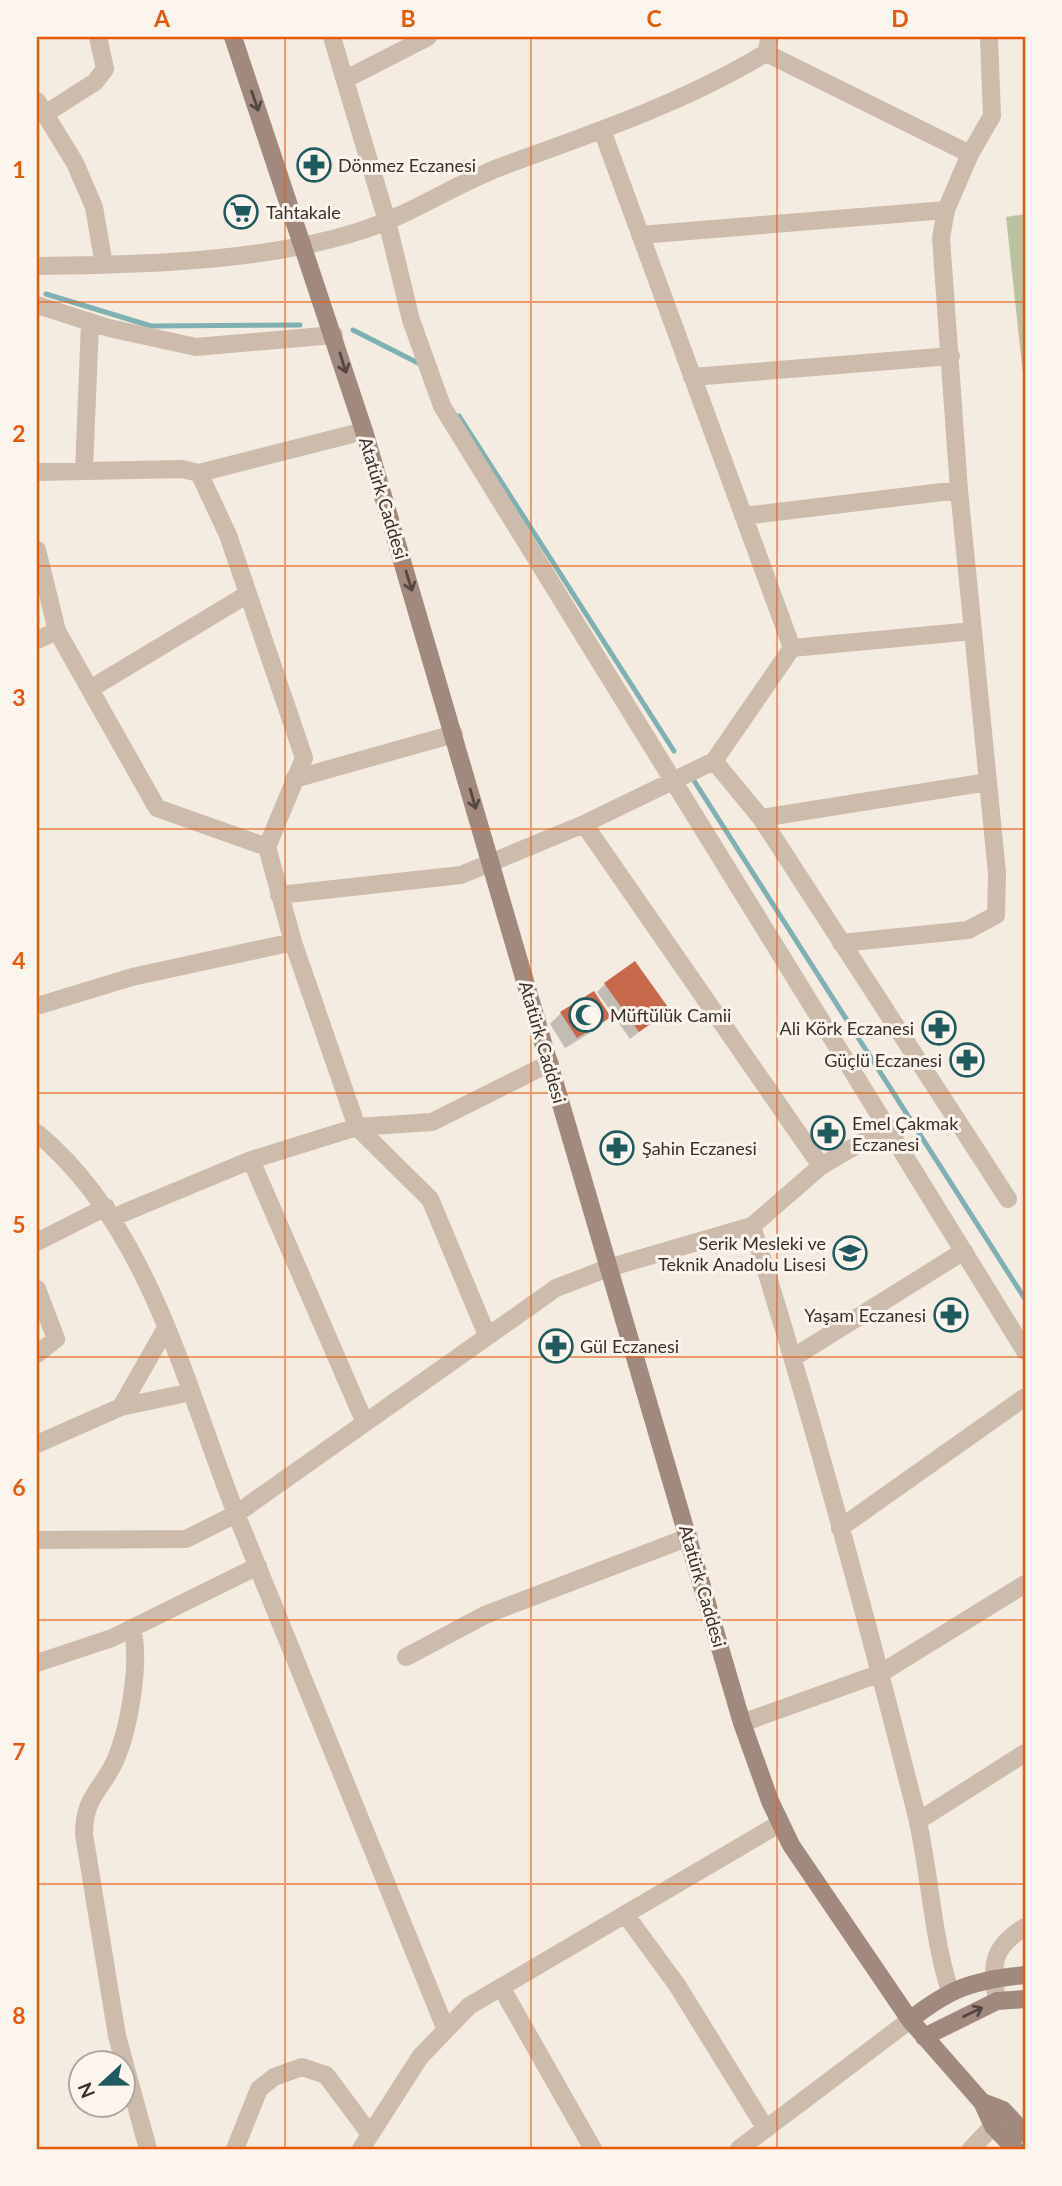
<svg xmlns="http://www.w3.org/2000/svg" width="1062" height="2186" font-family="Lato,sans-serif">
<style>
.green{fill:#b8c4a0}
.shadow{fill:#0003}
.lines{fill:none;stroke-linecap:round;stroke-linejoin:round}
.stream{stroke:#7fb0b2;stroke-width:5}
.building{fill:#c8694b}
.street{stroke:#cdbbac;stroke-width:18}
.secondary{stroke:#a18a7d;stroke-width:18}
.oneway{stroke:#544640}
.grid{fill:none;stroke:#e8590c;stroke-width:2;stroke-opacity:0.55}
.labels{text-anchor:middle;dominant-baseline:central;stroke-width:6;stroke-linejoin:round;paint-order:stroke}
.poi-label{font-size:18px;fill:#3b302b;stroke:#fbf5ee;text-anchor:start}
.street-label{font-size:18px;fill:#3b302b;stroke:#fbf5ee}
.neatline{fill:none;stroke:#e8590c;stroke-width:2.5}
.grid-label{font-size:23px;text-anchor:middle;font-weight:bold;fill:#e8590c}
</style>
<rect width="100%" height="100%" fill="#f4ebe1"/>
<path class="green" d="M1025,214V393L1006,217Z"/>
<path class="shadow" d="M605,984L667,1010L630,1039L597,992Z
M561,1013L609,1017L598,1028L565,1048L550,1024Z"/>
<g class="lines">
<path class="stream" d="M46,294L151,326L300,325
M353,330L422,365
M459,416L674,751
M691,776L1025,1299"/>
</g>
<path class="building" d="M635,961L670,1010L639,1032L604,983Z
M594,991L611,1017L577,1038L560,1012Z"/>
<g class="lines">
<path class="street" d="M332,37L387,221L411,320L442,406L1025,1351
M766,53L970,154
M346,79L428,37
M37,101L75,163L94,207L104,265
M45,114L95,82L105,69L98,37
M602,130L792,648
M640,235L946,210
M37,266C139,265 266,262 363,230C412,214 455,184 503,166C594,133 683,103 766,53L770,37
M37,305L109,328L196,347L334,335
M692,377L951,356
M84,471L90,323
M37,472L182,469L199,473L228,535L304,758L267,847L293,942L357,1127L430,1199L487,1335
M199,473L364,431
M743,516L959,490
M37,550L57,631L157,808L267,847
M37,640L57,631
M792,648L973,631
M90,689L248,594
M714,761L761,818L1008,1199
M294,779L454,734
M761,818L988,782
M584,824L821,1166
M279,895L461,875L584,824L714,761L792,648
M841,943L968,930L996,915L997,873L959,490L941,238L946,210L970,154L992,116L989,37
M37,1006L132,977L293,942
M37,1133C149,1226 185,1385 237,1516C306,1688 377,1859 446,2030
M251,1160L365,1423
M114,1217L251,1160L357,1127L432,1122L550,1063
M752,1226C813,1418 865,1613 915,1809C930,1868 931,1932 950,1991
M37,1242L106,1207
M37,1289L56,1339L37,1354
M794,1357L964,1251
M121,1407L166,1328
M37,1444L121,1407L191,1392
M840,1528L1025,1397
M37,1540L186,1539L236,1514L556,1288L608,1268L752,1226L821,1166L888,1127
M132,1628C141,1662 129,1729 115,1761C101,1791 84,1797 84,1834L117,2036L148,2149
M406,1657L485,1615L689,1537
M37,1663L112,1638L258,1566
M742,1723L881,1673L1025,1584
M918,1821L1025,1753
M625,1914L677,1985L766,2129
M501,1987L593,2149
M997,2001C991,1964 992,1947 1025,1927
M235,2149L259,2089L274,2077L302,2067L326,2075L370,2134
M361,2149L420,2057L469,2006L779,1824
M739,2149L910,2020
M971,2149L993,2126"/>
<path class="secondary" d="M233,37L364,431L742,1723L770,1801L791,1845L910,2020L982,2102L993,2126L1015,2149
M910,2020C950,1988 974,1980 1025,1975
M924,2037L997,2001L1025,1999
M982,2102L1003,2110L1025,2134"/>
</g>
<defs><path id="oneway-shaft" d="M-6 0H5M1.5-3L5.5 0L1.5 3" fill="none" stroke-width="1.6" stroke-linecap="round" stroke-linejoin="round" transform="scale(1.75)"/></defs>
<g class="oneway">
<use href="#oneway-shaft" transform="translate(255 101) rotate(71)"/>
<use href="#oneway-shaft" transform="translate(343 363) rotate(73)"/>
<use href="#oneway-shaft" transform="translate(409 581) rotate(73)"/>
<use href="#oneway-shaft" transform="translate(473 799) rotate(74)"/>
<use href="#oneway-shaft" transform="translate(973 2012) rotate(-26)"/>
</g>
<path class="grid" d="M285,37V2149M531,37V2149M777,37V2149M37,302H1025M37,566H1025M37,829H1025M37,1093H1025M37,1357H1025M37,1620H1025M37,1884H1025"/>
<defs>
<symbol id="pharmacy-ring" viewBox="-11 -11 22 22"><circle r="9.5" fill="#fbf5ee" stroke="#1f5a5e" stroke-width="1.5"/><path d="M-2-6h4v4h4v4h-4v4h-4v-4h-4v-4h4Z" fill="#1f5a5e"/></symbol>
<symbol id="supermarket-ring" viewBox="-11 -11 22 22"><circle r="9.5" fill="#fbf5ee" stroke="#1f5a5e" stroke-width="1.5"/><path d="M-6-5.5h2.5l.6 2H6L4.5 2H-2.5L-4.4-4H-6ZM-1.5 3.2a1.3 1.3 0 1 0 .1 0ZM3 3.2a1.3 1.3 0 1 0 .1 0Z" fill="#1f5a5e"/></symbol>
<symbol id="mosque-ring" viewBox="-11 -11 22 22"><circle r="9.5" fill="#fbf5ee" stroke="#1f5a5e" stroke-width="1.5"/><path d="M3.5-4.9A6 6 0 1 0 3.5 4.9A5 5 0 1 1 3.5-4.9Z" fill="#1f5a5e"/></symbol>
<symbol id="school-ring" viewBox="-11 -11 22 22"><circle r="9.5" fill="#fbf5ee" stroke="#1f5a5e" stroke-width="1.5"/><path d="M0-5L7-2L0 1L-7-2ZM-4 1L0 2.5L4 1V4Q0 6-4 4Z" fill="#1f5a5e"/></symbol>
</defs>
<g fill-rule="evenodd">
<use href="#pharmacy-ring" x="295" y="146" width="38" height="38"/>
<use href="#supermarket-ring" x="222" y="193" width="38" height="38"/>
<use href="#mosque-ring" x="567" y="996" width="38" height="38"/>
<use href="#pharmacy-ring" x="920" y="1009" width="38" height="38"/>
<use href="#pharmacy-ring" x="948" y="1041" width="38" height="38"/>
<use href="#pharmacy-ring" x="809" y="1114" width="38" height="38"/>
<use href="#pharmacy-ring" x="598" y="1129" width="38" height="38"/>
<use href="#school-ring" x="831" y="1234" width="38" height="38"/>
<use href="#pharmacy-ring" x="932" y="1296" width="38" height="38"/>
<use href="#pharmacy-ring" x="537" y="1327" width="38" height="38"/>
</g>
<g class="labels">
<g class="poi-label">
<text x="338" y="165">Dönmez Eczanesi</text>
<text x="266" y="212">Tahtakale</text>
<text x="610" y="1015">Müftülük Camii</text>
<text x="914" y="1028" text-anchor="end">Ali Körk Eczanesi</text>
<text x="942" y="1060" text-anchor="end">Güçlü Eczanesi</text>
<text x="852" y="1123">Emel Çakmak<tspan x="852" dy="21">Eczanesi</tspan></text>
<text x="642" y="1148">Şahin Eczanesi</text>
<text x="826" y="1243" text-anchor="end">Serik Mesleki ve<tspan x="826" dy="21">Teknik Anadolu Lisesi</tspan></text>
<text x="926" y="1315" text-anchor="end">Yaşam Eczanesi</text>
<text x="580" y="1346">Gül Eczanesi</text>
</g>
<g class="street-label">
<text transform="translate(384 498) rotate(73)">Atatürk Caddesi</text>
<text transform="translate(543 1042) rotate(74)">Atatürk Caddesi</text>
<text transform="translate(703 1586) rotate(74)">Atatürk Caddesi</text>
</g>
</g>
<rect width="1062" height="2186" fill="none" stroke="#fbf5ee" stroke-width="77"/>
<g transform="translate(102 2084) rotate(248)"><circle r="33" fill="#fbf5ee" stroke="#aea6a0" stroke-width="2"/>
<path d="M0-5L12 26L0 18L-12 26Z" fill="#1f5a5e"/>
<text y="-10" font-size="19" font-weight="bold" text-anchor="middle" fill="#3b302b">N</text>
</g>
<rect x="38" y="38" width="986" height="2110" class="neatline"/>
<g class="grid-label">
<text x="162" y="27">A</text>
<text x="408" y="27">B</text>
<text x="654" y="27">C</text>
<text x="900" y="27">D</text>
<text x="19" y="178">1</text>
<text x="19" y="442">2</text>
<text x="19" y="706">3</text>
<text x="19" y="969">4</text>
<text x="19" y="1233">5</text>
<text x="19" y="1496">6</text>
<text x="19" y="1760">7</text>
<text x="19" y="2024">8</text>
</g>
</svg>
